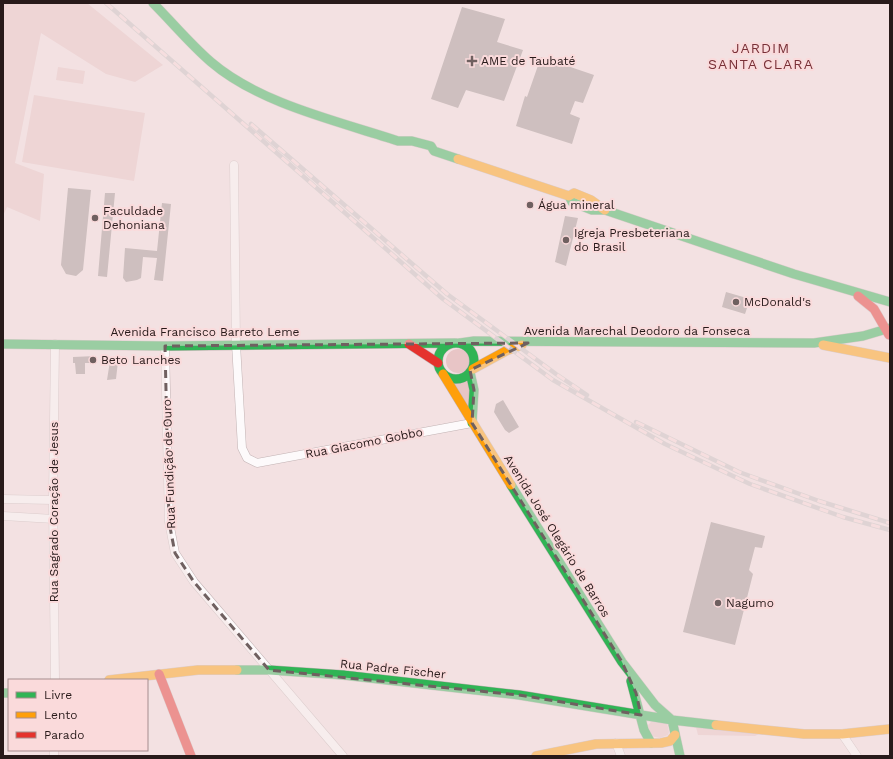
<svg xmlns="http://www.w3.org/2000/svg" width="893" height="759" font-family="'Work Sans',sans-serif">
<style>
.green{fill:#e8c5c6}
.building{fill:#a29494}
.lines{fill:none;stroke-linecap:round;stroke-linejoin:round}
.street-casing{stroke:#c2b3b4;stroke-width:9}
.fast-casing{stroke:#c2b3b4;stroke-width:10}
.slow-casing{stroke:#c2b3b4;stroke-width:10}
.jam-casing{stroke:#c2b3b4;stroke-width:10}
.street{stroke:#fdfafb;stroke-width:8}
.fast{stroke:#30b455;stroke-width:9}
.slow{stroke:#ff9f0a;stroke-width:9}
.jam{stroke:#e5322d;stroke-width:9}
.rail-casing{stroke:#c7c2c3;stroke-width:4.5}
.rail{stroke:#fadadb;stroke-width:3;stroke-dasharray:9;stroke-linecap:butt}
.marked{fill:none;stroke:#6f6060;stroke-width:3;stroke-dasharray:8 5;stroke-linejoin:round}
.poi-dot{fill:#6f6060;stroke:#fadadb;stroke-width:1.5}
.labels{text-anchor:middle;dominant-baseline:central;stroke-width:4;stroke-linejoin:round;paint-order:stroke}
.poi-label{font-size:12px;fill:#281a1a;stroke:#fadadb;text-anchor:start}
.street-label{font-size:12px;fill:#281a1a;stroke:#fadadb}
.quarter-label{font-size:14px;letter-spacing:1px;fill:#783037;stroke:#fadadb}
</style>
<rect width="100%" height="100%" fill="#f3e1e2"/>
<path class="green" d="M3,3H87L163,65L135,82L106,74L41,33L15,163L44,174L40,221L7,207L3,216Z
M58,67L85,71L83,84L56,80Z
M34,95L145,113L134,181L22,162Z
M446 361a12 12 0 1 1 24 0a12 12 0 1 1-24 0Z
M471,379L469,407L452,382Z
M651,722L667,723L669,732L668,735L660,738L651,736L647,726Z
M696,727L759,734L755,736L698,735Z"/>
<path class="building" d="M462,7L505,19L497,42L523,50L504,101L466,90L458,108L431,99Z
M541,57L594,75L583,103L575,101L570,114L580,118L572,144L516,126L525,96L527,97Z
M68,188L91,190L83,270L76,276L66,274L61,265Z
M105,193H115L107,277L98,276Z
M162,203L171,204L163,281L154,280L157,258L143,257L141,278L137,280L126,282L123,278L125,248L157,251Z
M565,216L578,218L566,266L555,262Z
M726,292L750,299L745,314L722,307Z
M96,356L95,363H85V374H76L75,363H73V357Z
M110,361H118L116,379L107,380Z
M503,400L519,427L509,433L505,430L494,412L496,404Z
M711,522L765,536L762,548L755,547L749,570L753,574L735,645L683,632Z"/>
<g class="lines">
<defs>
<path id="street" d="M234,165L236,344L242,448L247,458L257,463L472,423
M165,346L169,522L175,553L194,582L343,756
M3,499L53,500
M3,516L54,519
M55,680L53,500L55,344
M842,734L857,756
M616,743L621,756
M54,756V750"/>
<path id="fast" d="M153,3C172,22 190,44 211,62C260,104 338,121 398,141H412L431,146L434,151L458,159
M569,196L572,202L592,210H605L794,274L890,302
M460,343L474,341L814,343L863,336L890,328
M438 361a18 18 0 1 1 36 0a18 18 0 1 1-36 0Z
M3,344L165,346L454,343
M470,372L474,390L472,423
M511,485L622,662L655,705L672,720L680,756
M237,670H269L343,675L519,695L672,720L716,725
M631,681L644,730L651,743
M3,693H9"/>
<path id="slow" d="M458,159L569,196
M569,196L574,193L591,200L605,210
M823,345L890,358
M473,369L506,351L522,345
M443,374L511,485
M109,680L198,670H237
M716,725L804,734H842L890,729
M536,756L596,744L661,743L670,741L675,735"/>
<path id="jam" d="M858,296L874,309L889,335
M409,344L438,363
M159,674L191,756"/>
</defs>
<use href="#street" class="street-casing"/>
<use href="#fast" class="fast-casing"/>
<use href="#slow" class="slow-casing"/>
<use href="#jam" class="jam-casing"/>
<use href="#street" class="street"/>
<use href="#fast" class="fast"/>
<use href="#slow" class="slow"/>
<use href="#jam" class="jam"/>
<defs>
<path id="rail" d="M106,3L443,299L553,380L665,444L750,484L843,517L890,530
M251,124L447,294L556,374L587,395
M636,422L739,472L819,501L890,523"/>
</defs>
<use href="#rail" class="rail-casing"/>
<use href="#rail" class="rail"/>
</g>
<path d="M0 0H893V759H0ZM528,343L470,370L474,390L472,423L622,662L636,693L641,715L519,695L269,670L194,582L175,553L169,522L165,346Z" fill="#f3e1e2" fill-opacity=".55" fill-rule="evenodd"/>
<path class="marked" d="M528,343L470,370L474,390L472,423L622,662L636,693L641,715L519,695L269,670L194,582L175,553L169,522L165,346Z"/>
<g class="poi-dot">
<path d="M470 55h4v4h4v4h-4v4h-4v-4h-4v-4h4z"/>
<circle cx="530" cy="205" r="4"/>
<circle cx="95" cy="218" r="4"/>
<circle cx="566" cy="240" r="4"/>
<circle cx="736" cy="302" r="4"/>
<circle cx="93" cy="360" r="4"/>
<circle cx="718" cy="603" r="4"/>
</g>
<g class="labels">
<g class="poi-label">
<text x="481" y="61">AME de Taubaté</text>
<text x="538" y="205">Água mineral</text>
<text x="103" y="211">Faculdade<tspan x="103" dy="14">Dehoniana</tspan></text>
<text x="574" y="233">Igreja Presbeteriana<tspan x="574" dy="14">do Brasil</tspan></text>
<text x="744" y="302">McDonald's</text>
<text x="101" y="360">Beto Lanches</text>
<text x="726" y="603">Nagumo</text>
</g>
<g class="street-label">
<text x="637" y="331">Avenida Marechal Deodoro da Fonseca</text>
<text x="205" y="332">Avenida Francisco Barreto Leme</text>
<text transform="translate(364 443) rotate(-11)">Rua Giacomo Gobbo</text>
<text transform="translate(169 464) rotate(-92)">Rua Fundição de Ouro</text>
<text transform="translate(54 512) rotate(-90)">Rua Sagrado Coração de Jesus</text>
<text transform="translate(557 536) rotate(58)">Avenida José Olegário de Barros</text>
<text transform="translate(393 669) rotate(6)">Rua Padre Fischer</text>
</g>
<g class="quarter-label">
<text x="761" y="48">JARDIM<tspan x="761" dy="16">SANTA CLARA</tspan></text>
</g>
</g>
<rect width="893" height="759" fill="none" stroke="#281a1a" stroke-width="8"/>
<rect x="8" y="679" width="140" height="72" fill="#fadadb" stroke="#a68d8e"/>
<rect x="16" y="692" width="20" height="6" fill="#30b455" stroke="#a68d8e"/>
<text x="44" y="699" font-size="12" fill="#281a1a">Livre</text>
<rect x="16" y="712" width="20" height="6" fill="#ff9f0a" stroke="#a68d8e"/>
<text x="44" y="719" font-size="12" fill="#281a1a">Lento</text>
<rect x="16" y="732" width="20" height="6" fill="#e5322d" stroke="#a68d8e"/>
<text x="44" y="739" font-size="12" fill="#281a1a">Parado</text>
</svg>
